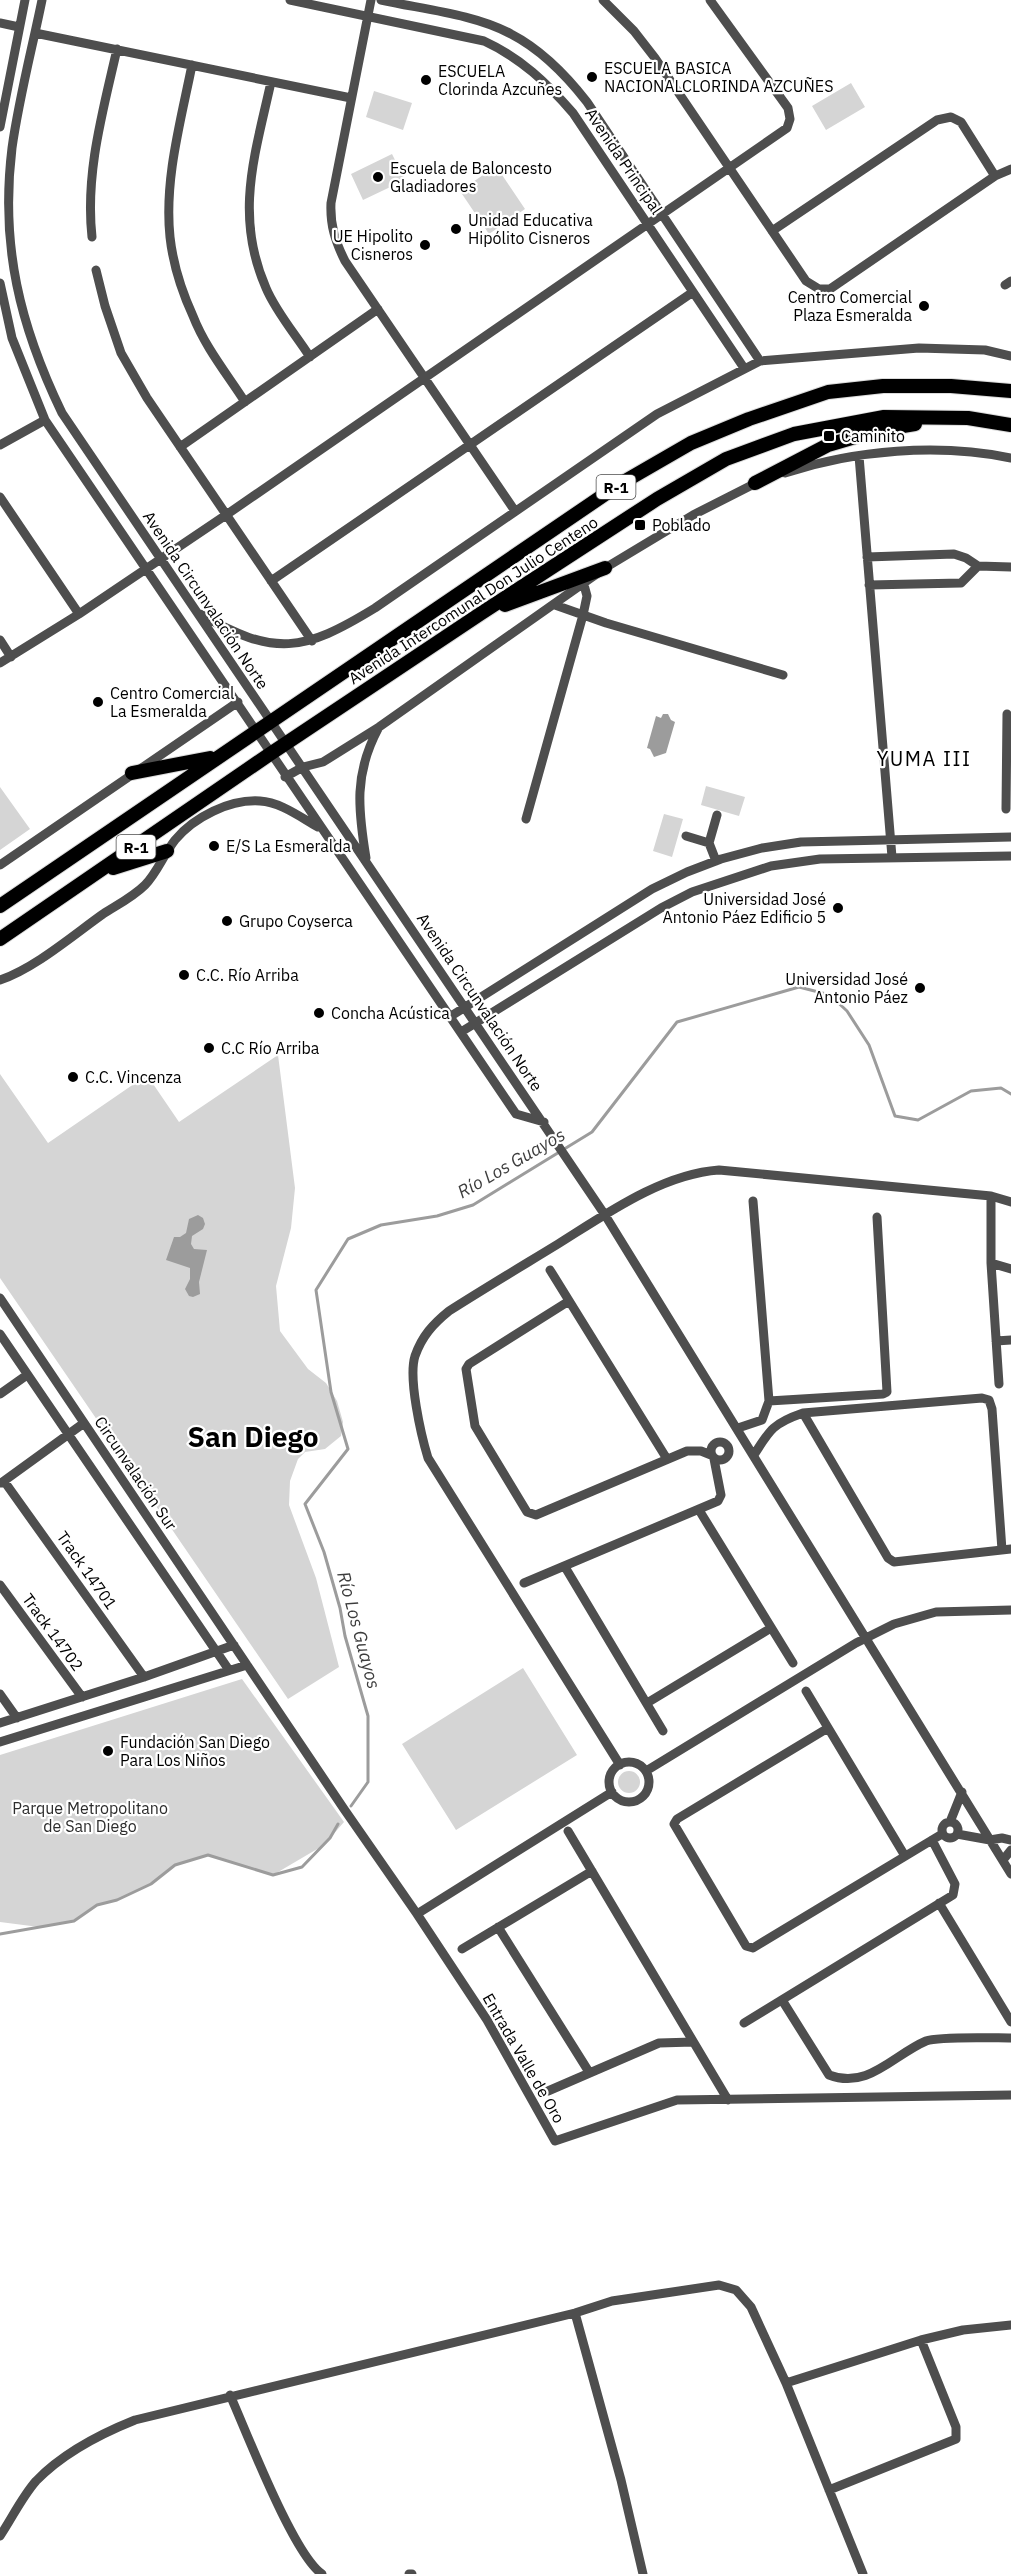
<svg xmlns="http://www.w3.org/2000/svg" width="1011" height="2574" font-family="'IBM Plex Sans',sans-serif">
<style>
.green{fill:#d5d5d5}
.water{fill:#9c9c9c}
.lines{fill:none;stroke-linecap:round;stroke-linejoin:round}
.stream{stroke:#9c9c9c;stroke-width:3}
.primary-casing{stroke:#dbdbdb;stroke-width:16}
.street{stroke:#4e4e4e;stroke-width:9}
.primary{stroke:#000;stroke-width:14}
.poi-dot{fill:#000;stroke:#fff;stroke-width:2}
.labels{text-anchor:middle;dominant-baseline:central;stroke-width:4.5;stroke-linejoin:round;paint-order:stroke}
.shield{fill:#fff;stroke:#4c4c4c;stroke-width:1.5}
.shield-label{font-size:15px;font-weight:bold;fill:#000}
.poi-label{font-size:16px;fill:#000;stroke:#fff;text-anchor:start}
.street-label{font-size:16px;fill:#000;stroke:#fff}
.park-label{font-size:16px;fill:#2c2c2c;stroke:#fff}
.water-label{font-size:18px;font-style:italic;fill:#3d3d3d;stroke:#fff}
.quarter-label{font-size:20px;letter-spacing:1.5px;fill:#000;stroke:#fff}
.town-label{font-size:28px;font-weight:bold;fill:#000;stroke:#fff}
</style>
<rect width="100%" height="100%" fill="#fff"/>
<path class="green" d="M851,83L865,107L826,130L812,106Z
M374,91L412,103L403,130L366,117Z
M392,154L405,180L363,200L351,174Z
M496,166L525,209L489,234L460,191Z
M706,786L745,797L739,816L701,805Z
M0,787L30,829L0,850Z
M664,814L683,819L672,857L653,851Z
M278,1055L295,1188L291,1228L276,1286L280,1331L308,1369L326,1383L337,1401L343,1422L341,1436L325,1449L305,1452L298,1459L290,1481L289,1505L316,1578L339,1667L288,1699L0,1278V1074L48,1143L147,1075L179,1122Z
M523,1668L577,1755L456,1830L402,1744Z
M242,1679L344,1822L324,1845L273,1875L208,1855L175,1865L151,1884L117,1900L97,1905L74,1921L39,1927L0,1922V1755Z
M618 1782a11 11 0 1 1 22 0a11 11 0 1 1-22 0Z"/>
<path class="water" d="M663,714H668L671,720L675,722L666,753L654,757L650,749L647,748L656,716L661,718Z
M198,1215L203,1218L205,1224L203,1229L192,1236L191,1244L194,1249L207,1250L199,1282L200,1294L193,1297L189,1296L185,1289L190,1279V1268L166,1260L174,1237H180L186,1233L189,1219Z"/>
<g class="lines">
<path class="stream" d="M351,1806L368,1782V1716L345,1636L340,1608L324,1552L305,1504L348,1449L331,1392L316,1290L348,1239L381,1225L437,1216L473,1205L592,1132L677,1022L799,987L830,995L847,1011L869,1045L895,1116L918,1120L971,1091L1001,1088L1011,1094
M0,1934L74,1921L97,1905L117,1900L151,1884L175,1865L208,1855L273,1875L302,1867L330,1838L338,1824"/>
<defs>
<path id="primary" d="M755,483L828,445L879,430L915,424
M505,605L605,568
M132,773L210,758
M113,868L167,851
M0,906L620,484L691,443L749,419L828,392L883,386H951L1011,391
M0,939L270,754L480,614L657,499L726,459L794,434L884,417L968,418L1011,425"/>
</defs>
<use href="#primary" class="primary-casing"/>
<path class="street" d="M42,0C32,49 19,98 12,148C0,246 20,326 62,413L605,1215L1011,1874
M290,0L484,41C521,58 547,83 573,113L744,368
M371,0L331,203C330,225 335,241 345,261L515,511
M381,0C421,9 475,14 511,34C542,50 566,75 587,102L760,361
M603,0L634,31L655,58L806,281L819,289H830L995,176L1011,169
M0,23L19,27
M35,33L351,98
M192,65C181,120 164,180 170,237C173,264 182,292 193,316C205,347 227,374 245,402
M271,82C255,155 234,215 266,288C276,312 296,335 310,357
M0,127L25,0
M772,231L937,120L951,117L961,122L995,176
M92,237C85,173 103,111 117,49
M96,270L105,306L121,353L147,398L312,641
M0,283L12,338L45,420L516,1114L544,1122
M1005,285L1011,281
M0,445L45,420
M180,447L378,309
M859,456L892,857
M785,473C855,450 938,443 1011,458
M0,497L79,614
M867,557L954,554L966,558L978,566L1011,567
M271,581L693,292
M869,585L961,583L978,566
M555,605L606,623L783,675
M200,614C275,657 303,652 375,608L657,414L760,361L919,348L985,350L1011,356
M0,640L11,657
M0,663L79,614L226,515L787,128L790,119L788,108L710,0
M285,777L303,767L323,762L379,727L605,568L693,515L758,482
M1006,809L1007,714
M526,819L583,615L587,596L584,585
M686,836L709,843
M366,858C358,809 354,774 378,729
M716,861L709,843L717,815
M0,865L238,702
M0,980C35,968 72,936 103,914C117,905 133,897 145,885C157,873 164,854 175,840C194,817 230,799 260,801C280,802 300,817 318,827
M451,1016L652,889L687,872L721,859L762,848L801,842L1011,837
M461,1032L661,908L692,892L771,866L820,859L1011,856
M991,1196V1263L999,1384
M991,1263L1011,1269
M550,1270L667,1459
M0,1298L344,1809L417,1914L487,2020L555,2141L677,2100L1011,2095
M569,1301L469,1364L466,1369L475,1426L527,1512L536,1515L687,1451H701L711,1455
M0,1334L229,1670
M996,1341L1011,1340
M0,1394L27,1375
M769,1401L883,1394L887,1392L877,1217
M803,1413L888,1558L894,1562L1011,1549
M738,1428L762,1420L769,1401L753,1201
M711 1451a9 9 0 1 1 18 0a9 9 0 1 1-18 0Z
M754,1455C770,1429 774,1423 803,1413L982,1398L989,1400L992,1409L1002,1550
M4,1481L144,1677
M1,1483L84,1423
M699,1510L793,1663
M565,1567L663,1731
M524,1583L718,1501L721,1495L714,1459
M0,1585L82,1697
M806,1691L905,1856
M0,1694L17,1718
M647,1703L771,1628
M0,1723L144,1677L234,1645
M828,1728L677,1819L674,1824L746,1946L753,1948L942,1834
M0,1742L247,1665
M609 1782a20 20 0 1 1 40 0a20 20 0 1 1-40 0Z
M620,1765L428,1458C421,1435 408,1378 415,1356C422,1336 433,1324 449,1311C485,1288 522,1266 558,1244C606,1214 662,1174 719,1170L991,1196L1011,1202
M646,1771L856,1643L894,1624L936,1612L1011,1610
M942 1830a8 8 0 1 1 16 0a8 8 0 1 1-16 0Z
M950,1822L962,1792
M568,1831L728,2100
M957,1834L990,1840L1002,1838L1011,1840
M1003,1860L1011,1850
M939,1903L1011,2022
M417,1914L612,1792
M498,1927L589,2072
M462,1949L592,1871
M782,2000L829,2075C868,2090 893,2055 926,2041C939,2036 994,2038 1011,2038
M744,2023L953,1895L955,1884L932,1840
M548,2091L659,2043L693,2042
M575,2313L621,2480L643,2574
M786,2383L921,2340L963,2330L1011,2325
M230,2395C247,2433 293,2554 322,2574
M829,2490L956,2439V2427L921,2340
M0,2536C12,2518 22,2497 36,2481C63,2453 100,2434 135,2420L575,2313L612,2301L719,2285L736,2290L751,2307L786,2383L863,2574
M409,2574H412"/>
<use href="#primary" class="primary"/>
</g>
<g class="poi-dot">
<circle cx="592" cy="77" r="6"/>
<circle cx="426" cy="80" r="6"/>
<circle cx="378" cy="177" r="6"/>
<circle cx="456" cy="229" r="6"/>
<circle cx="425" cy="245" r="6"/>
<circle cx="924" cy="306" r="6"/>
<rect x="823" y="430" width="12" height="12" rx="3"/>
<rect x="634" y="519" width="12" height="12" rx="3"/>
<circle cx="98" cy="702" r="6"/>
<circle cx="214" cy="846" r="6"/>
<circle cx="838" cy="908" r="6"/>
<circle cx="227" cy="921" r="6"/>
<circle cx="184" cy="975" r="6"/>
<circle cx="920" cy="988" r="6"/>
<circle cx="319" cy="1013" r="6"/>
<circle cx="209" cy="1048" r="6"/>
<circle cx="73" cy="1077" r="6"/>
<circle cx="108" cy="1751" r="6"/>
</g>
<g class="labels">
<g class="shield">
<rect x="596.5" y="475" width="39" height="24" rx="4.5"/>
<rect x="116.5" y="835" width="39" height="24" rx="4.5"/>
</g>
<g class="shield-label">
<text x="616" y="487">R-1</text>
<text x="136" y="847">R-1</text>
</g>
<g class="poi-label">
<text x="604" y="68">ESCUELA BASICA<tspan x="604" dy="18">NACIONALCLORINDA AZCUÑES</tspan></text>
<text x="438" y="71">ESCUELA<tspan x="438" dy="18">Clorinda Azcuñes</tspan></text>
<text x="390" y="168">Escuela de Baloncesto<tspan x="390" dy="18">Gladiadores</tspan></text>
<text x="468" y="220">Unidad Educativa<tspan x="468" dy="18">Hipólito Cisneros</tspan></text>
<text x="413" y="236" text-anchor="end">UE Hipolito<tspan x="413" dy="18">Cisneros</tspan></text>
<text x="912" y="297" text-anchor="end">Centro Comercial<tspan x="912" dy="18">Plaza Esmeralda</tspan></text>
<text x="841" y="436">Caminito</text>
<text x="652" y="525">Poblado</text>
<text x="110" y="693">Centro Comercial<tspan x="110" dy="18">La Esmeralda</tspan></text>
<text x="226" y="846">E/S La Esmeralda</text>
<text x="826" y="899" text-anchor="end">Universidad José<tspan x="826" dy="18">Antonio Páez Edificio 5</tspan></text>
<text x="239" y="921">Grupo Coyserca</text>
<text x="196" y="975">C.C. Río Arriba</text>
<text x="908" y="979" text-anchor="end">Universidad José<tspan x="908" dy="18">Antonio Páez</tspan></text>
<text x="331" y="1013">Concha Acústica</text>
<text x="221" y="1048">C.C Río Arriba</text>
<text x="85" y="1077">C.C. Vincenza</text>
<text x="120" y="1742">Fundación San Diego<tspan x="120" dy="18">Para Los Niños</tspan></text>
</g>
<g class="street-label">
<text transform="translate(624 161) rotate(56)">Avenida Principal</text>
<text transform="translate(206 600) rotate(56)">Avenida Circunvalación Norte</text>
<text transform="translate(473 600) rotate(-33)">Avenida Intercomunal Don Julio Centeno</text>
<text transform="translate(480 1002) rotate(56)">Avenida Circunvalación Norte</text>
<text transform="translate(136 1473) rotate(56)">Circunvalación Sur</text>
<text transform="translate(87 1570) rotate(55)">Track 14701</text>
<text transform="translate(53 1632) rotate(54)">Track 14702</text>
<text transform="translate(524 2058) rotate(60)">Entrada Valle de Oro</text>
</g>
<g class="park-label">
<text x="90" y="1808">Parque Metropolitano<tspan x="90" dy="18">de San Diego</tspan></text>
</g>
<g class="water-label">
<text transform="translate(511 1163) rotate(-30)">Río Los Guayos</text>
<text transform="translate(359 1630) rotate(75)">Río Los Guayos</text>
</g>
<g class="quarter-label">
<text x="924" y="758">YUMA III</text>
</g>
<g class="town-label">
<text x="253" y="1436">San Diego</text>
</g>
</g>
</svg>
